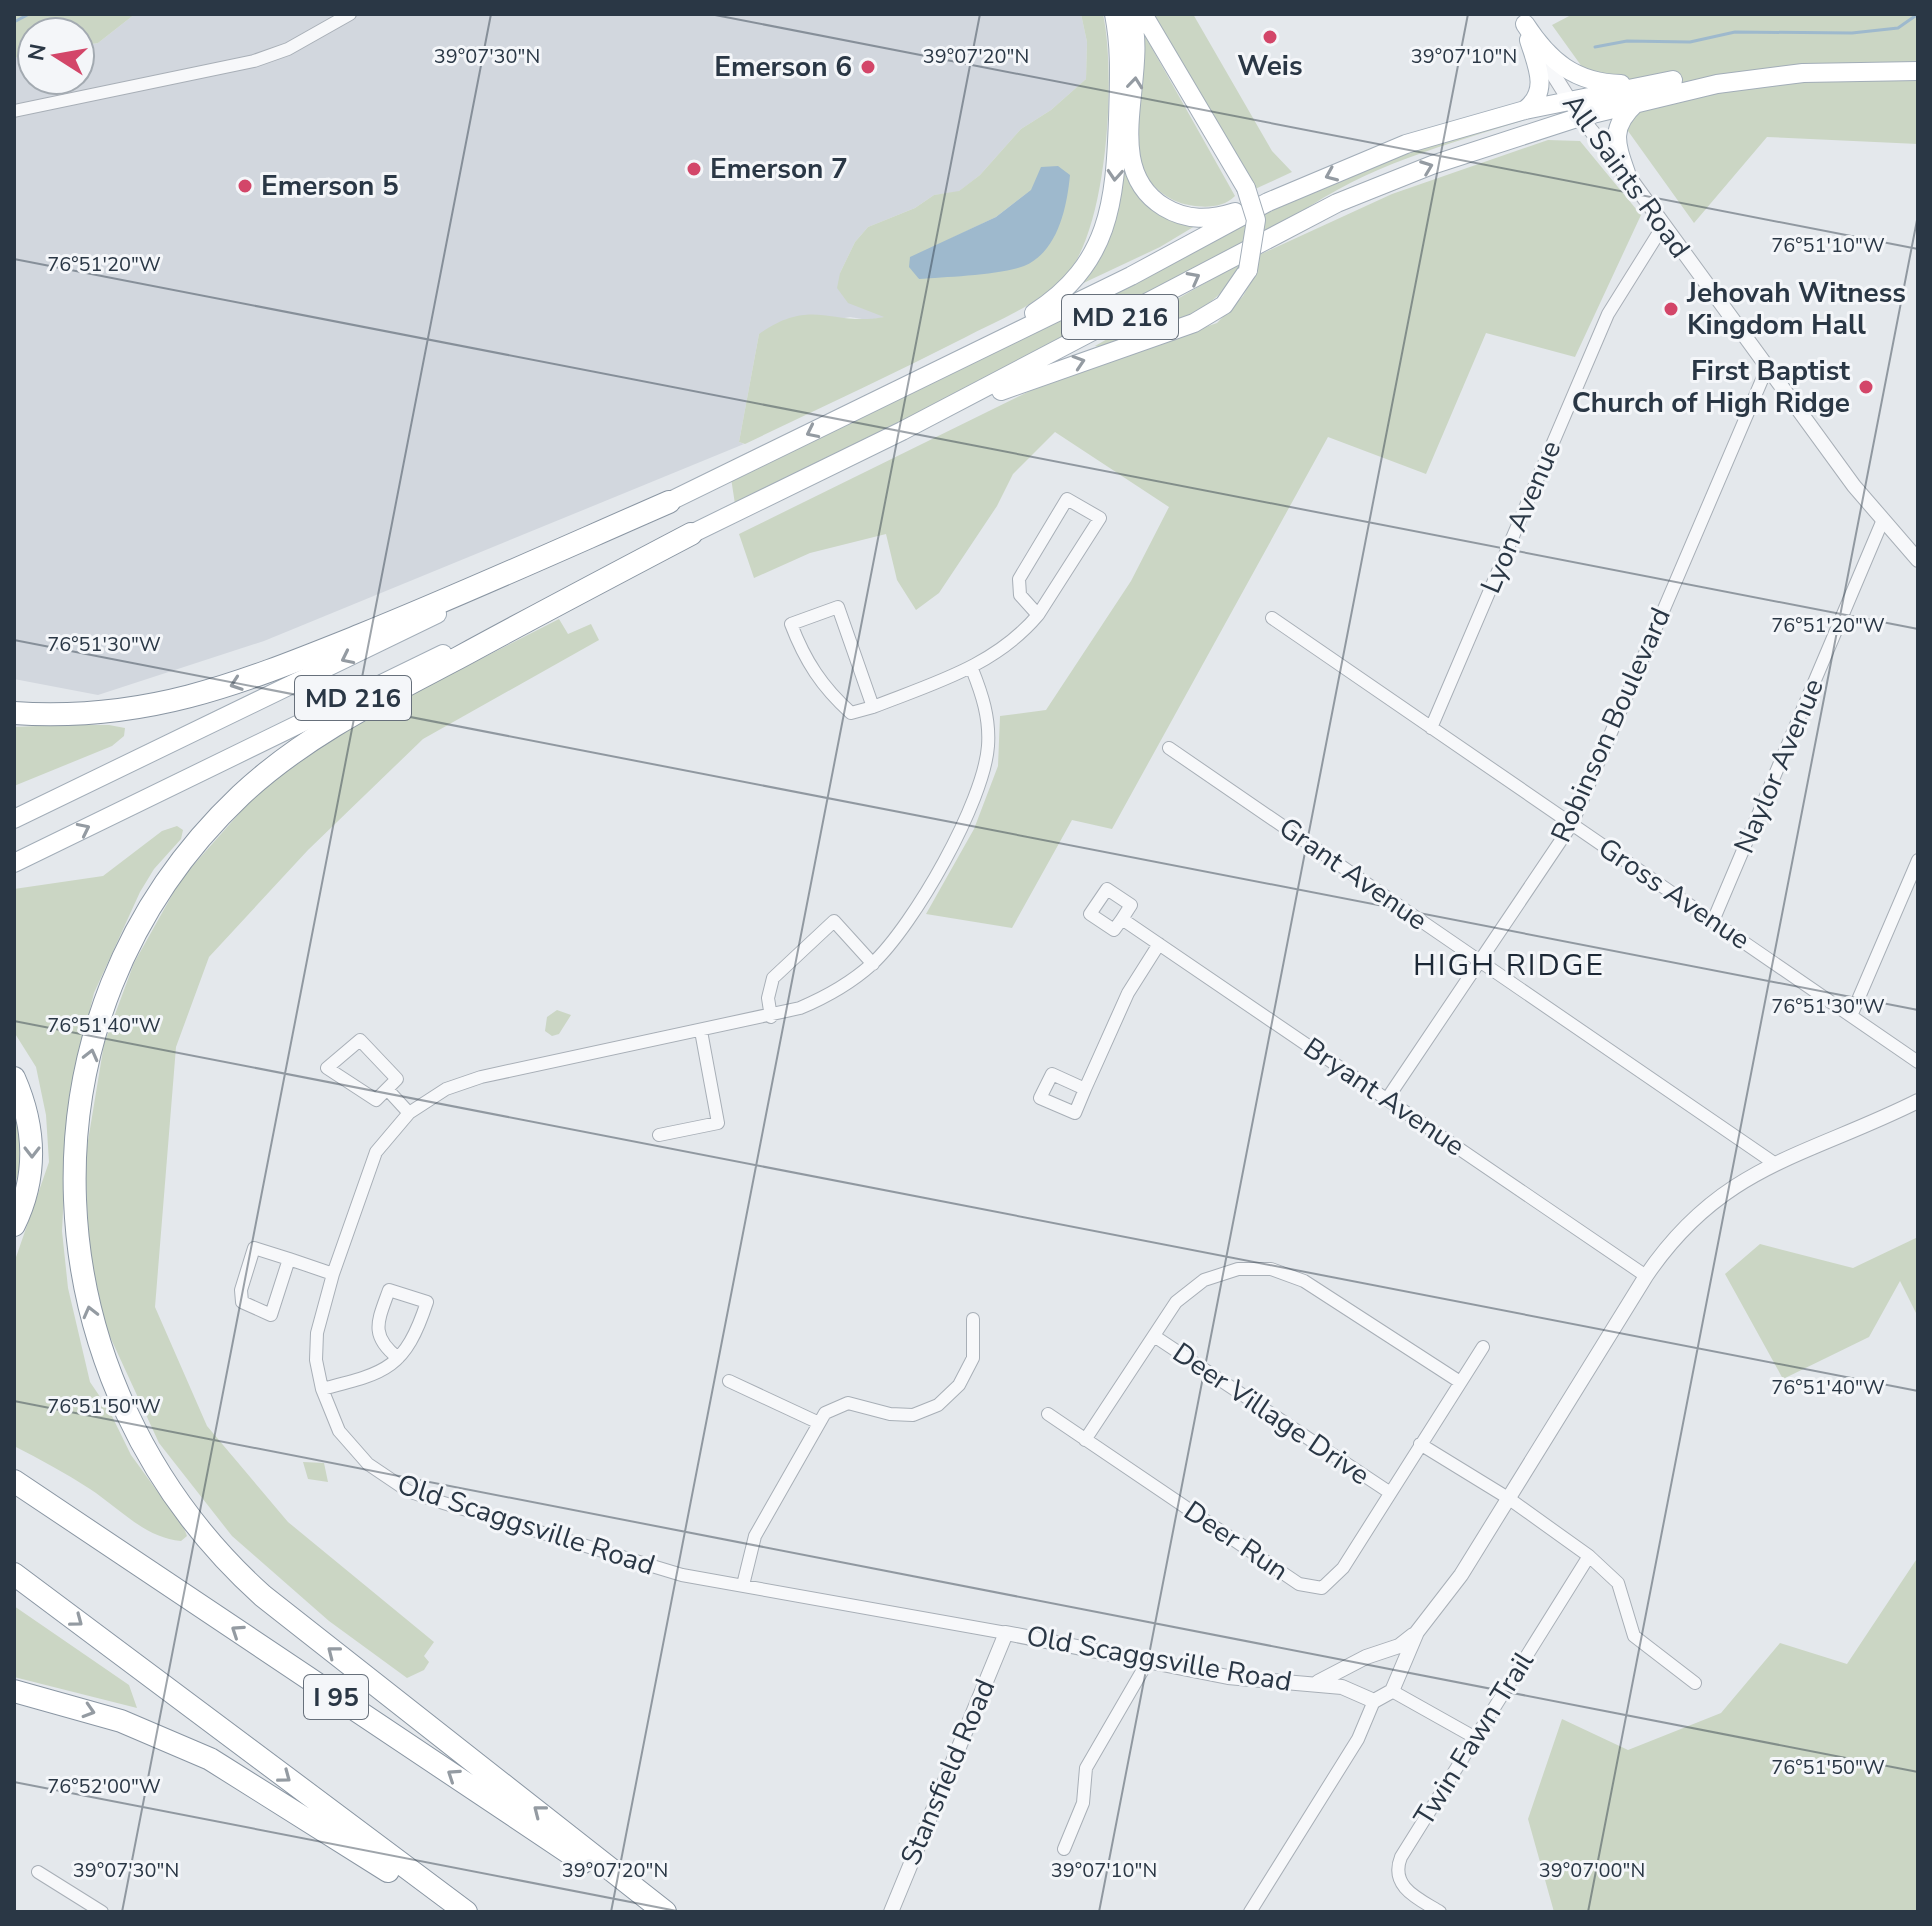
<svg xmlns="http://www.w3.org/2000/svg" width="1932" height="1926" font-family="'Nunito Sans',sans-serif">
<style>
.built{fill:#d2d7de}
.green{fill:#cbd6c4;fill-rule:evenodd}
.water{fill:#9eb9cd}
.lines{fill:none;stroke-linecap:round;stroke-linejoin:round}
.stream{stroke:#9eb9cd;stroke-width:3}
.minor-casing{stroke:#a8afb7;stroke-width:14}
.tertiary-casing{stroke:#a8afb7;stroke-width:16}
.primary-casing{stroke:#a2adb8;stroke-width:20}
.motorway-casing{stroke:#8a96a3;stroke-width:24}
.minor{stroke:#f7f8fa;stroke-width:12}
.tertiary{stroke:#f7f8fa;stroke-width:14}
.primary{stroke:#fff;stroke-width:18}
.motorway{stroke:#fff;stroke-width:22}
.primary-bridge-casing{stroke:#a2adb8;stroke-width:20;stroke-linecap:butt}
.primary-bridge{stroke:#fff;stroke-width:18}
.oneway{stroke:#949ba2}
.ticks{fill:none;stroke:#2a3745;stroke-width:2;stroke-opacity:0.45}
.poi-dot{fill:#d34669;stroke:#f4f6f9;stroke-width:3}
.labels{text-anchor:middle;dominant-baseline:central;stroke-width:6;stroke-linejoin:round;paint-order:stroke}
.shield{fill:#f4f6f9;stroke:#67707b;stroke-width:2}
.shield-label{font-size:26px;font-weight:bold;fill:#2a3745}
.poi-label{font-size:28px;font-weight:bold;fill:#2a3745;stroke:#f4f6f9;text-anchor:start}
.street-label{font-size:28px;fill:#2a3745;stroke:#f4f6f9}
.neighbourhood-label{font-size:30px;letter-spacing:2px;fill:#1c2836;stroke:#f4f6f9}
.ticks-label{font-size:20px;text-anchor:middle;fill:#2a3745;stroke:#f4f6f9;stroke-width:6;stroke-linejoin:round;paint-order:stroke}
</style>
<rect width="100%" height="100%" fill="#e4e8ec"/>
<path class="built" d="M135,14H1081L1087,42L1086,79L1051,110L1021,129L980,175L958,192L934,195L915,208L868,227L855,242L840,273L870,310L886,317L868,320L850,317L759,334L739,442L744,444L264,641L98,695L14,679V58L32,55V80H80V46L98,43Z"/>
<path class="green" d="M14,14H135L98,43L80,46V32H32V55L14,58Z
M1081,14H1103C1116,74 1108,226 1067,274C1041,304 998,320 964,338C891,375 818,409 745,444L739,442L759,334C813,296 831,327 884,317L848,303L837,288L840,273L855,242L868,227L915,208L934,195L959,191L980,175L1021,129L1051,110L1086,79L1087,42ZM1031,190L919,279L910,258L996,217Z
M1148,14H1193L1272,151L1292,172L1253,190Z
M1573,14H1918V144L1767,137L1694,223L1552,25Z
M1144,34L1235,196C1223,208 1205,208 1189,205C1169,202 1146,184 1140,163C1133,137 1143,65 1144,34Z
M1541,115C1459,141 1369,163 1299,214L1006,370L735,504L731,478L1305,193L1424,147Z
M1548,140L1580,141L1641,215L1575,357L1486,333L1426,474L1328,437L1112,829L1072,820L1012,928L926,914L974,829L998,766L1000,716L1046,710L1131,581L1169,507L1055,432L1013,474L997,506L939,593L916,610L897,580L886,534L810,553L754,578L739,534L1056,378L1217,323L1243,296L1256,272L1259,255L1392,194Z
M1120,141L1133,183L1200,223L1160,247L1075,287L1086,274Z
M1242,262C1217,319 1153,328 1099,347L1095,346Z
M559,619L568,634L591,624L599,640L423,739L308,850L209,957L176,1047L155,1307L207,1426L288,1522L434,1642L424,1656L429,1662L424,1670L407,1678L329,1621L232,1536L159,1443L106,1328L89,1250L85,1159L104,1044L134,963L181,879L259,791L354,724Z
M59,725H109L125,728L124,736L112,746L14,786V727Z
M177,826L183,830L181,839L154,869L140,892L94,993L69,1096L62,1231L68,1288L90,1382L109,1410L131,1455L184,1528L187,1536L181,1541C145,1538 119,1508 90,1489C65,1473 40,1459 14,1446V1263L49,1162L46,1115L36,1067L14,1032V889L103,876L162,831Z
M557,1010L571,1015L559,1034L552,1036L545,1031L547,1017Z
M14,1099L23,1149L14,1191Z
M1918,1237V1317L1900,1281L1869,1337L1783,1379L1725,1274L1760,1244L1853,1268Z
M303,1462L324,1463L328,1482L308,1479Z
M1918,1557V1912H1554L1528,1819L1562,1719L1628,1750L1721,1713L1780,1643L1847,1664Z
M14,1606L129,1685L137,1708L14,1677Z"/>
<path class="water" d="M1058,166L1070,175C1067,207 1058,252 1024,266C1001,275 945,277 919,279L909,267L910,257L996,217L1031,190L1041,167Z"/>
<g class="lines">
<path class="stream" d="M14,22L29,14
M1595,47L1627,41L1690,42L1735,32L1852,33L1898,28L1918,14"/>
<defs>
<path id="minor" d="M14,111L254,61L288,49L350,14
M1272,618L1918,1062
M972,669C982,694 990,718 988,746C984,802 914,925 872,964C851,983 826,997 800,1008L481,1077L446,1089L409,1113L376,1152L333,1274L317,1333L316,1360L322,1389L339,1431L368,1464L408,1491L437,1501L682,1575L1006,1633
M873,707L851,713C822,687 805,661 791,624L838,607L873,707C934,683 995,666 1038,615L1020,595L1019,579L1067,499L1100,518L1038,615
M1431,728L1608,314L1663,226
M1169,748L1774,1163
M1122,919L1114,930L1090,914L1107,889L1131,905L1122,919L1646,1276
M1713,921L1882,522
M1851,1016L1918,860
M771,1017L768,998L773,978L834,921L873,964
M387,1089L376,1100L327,1068L360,1040L397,1079L387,1089L409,1113
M1085,1089L1075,1113L1040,1098L1052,1074L1085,1089L1128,993L1159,944
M1387,1099L1572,824L1767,368
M659,1135L718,1123L701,1031
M289,1259L254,1248L241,1290L242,1302L271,1315L289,1259L333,1274
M1154,1336L1389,1492
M729,1381L817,1422
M322,1389C386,1373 405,1369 427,1302L389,1290C378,1321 369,1335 398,1358
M1048,1414L1299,1584L1322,1588L1343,1568L1483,1347
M1085,1440L1176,1302L1204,1280L1238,1269H1271L1304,1281L1460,1382
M1420,1444L1508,1498L1589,1556L1618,1583L1634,1636L1695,1683
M743,1585L755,1536L825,1413L848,1403L890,1414L913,1415L938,1405L959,1385L973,1358V1319
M1392,1691L1474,1737
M1064,1849L1083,1803L1086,1768L1148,1661
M38,1872L102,1912
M1250,1912L1358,1739L1374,1701
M1440,1912C1419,1899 1389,1887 1401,1857L1589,1556"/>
<path id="tertiary" d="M1538,50L1580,117L1626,173L1854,486L1918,560
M1318,1682L1366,1657L1399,1646L1413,1635
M891,1912L1006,1633L1228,1677L1342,1687L1374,1701L1392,1691L1417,1632L1461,1575L1646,1276C1722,1164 1806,1157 1918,1101"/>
<path id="primary" d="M1131,14C1150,74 1098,167 1164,207C1187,221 1210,220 1235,212
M1143,14L1246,188
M1525,24C1549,61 1575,83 1621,84
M1525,110C1550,91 1537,66 1529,40
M1626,173C1615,142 1610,127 1636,103
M1034,313C1110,264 1115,202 1118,119C1119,83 1121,49 1114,14
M1001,391L1194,323L1224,305L1248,270
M658,507L1131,276L1268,202L1406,144L1525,110L1673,80
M679,540L902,431L1337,203L1432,165L1580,117L1717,84L1803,73L1918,71
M14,819L437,614
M14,863L443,654"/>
<path id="motorway" d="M14,713C147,722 241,683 361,635C465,593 566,547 669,502
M14,1078C36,1128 38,1176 14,1225
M14,1481L583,1862
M14,1574L466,1912
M14,1691L121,1721L210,1759L388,1871
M665,1912L263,1596C27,1384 5,1018 241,795C304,736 382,698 458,658C535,616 613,575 691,534"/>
</defs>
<use href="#minor" class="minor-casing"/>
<use href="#tertiary" class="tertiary-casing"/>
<use href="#primary" class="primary-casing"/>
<use href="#motorway" class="motorway-casing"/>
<use href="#minor" class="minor"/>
<use href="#tertiary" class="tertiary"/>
<use href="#primary" class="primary"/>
<use href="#motorway" class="motorway"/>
<defs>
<path id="primary-bridge" d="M1246,188L1256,220L1248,270"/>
</defs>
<use href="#primary-bridge" class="primary-bridge-casing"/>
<use href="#primary-bridge" class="primary-bridge"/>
</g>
<defs><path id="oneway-chevron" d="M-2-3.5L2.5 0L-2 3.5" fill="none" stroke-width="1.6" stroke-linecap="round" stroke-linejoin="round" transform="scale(2)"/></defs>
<g class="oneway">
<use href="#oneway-chevron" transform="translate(1135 83) rotate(-84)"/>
<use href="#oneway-chevron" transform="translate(1427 167) rotate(-21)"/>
<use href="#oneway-chevron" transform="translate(1115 175) rotate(94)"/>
<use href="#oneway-chevron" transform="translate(1331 175) rotate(157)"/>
<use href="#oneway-chevron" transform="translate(1194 278) rotate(-28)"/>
<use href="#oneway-chevron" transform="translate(1079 362) rotate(-18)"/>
<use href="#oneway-chevron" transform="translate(812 432) rotate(154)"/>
<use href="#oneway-chevron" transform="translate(347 658) rotate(154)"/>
<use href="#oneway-chevron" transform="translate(236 684) rotate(161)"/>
<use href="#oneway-chevron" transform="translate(84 829) rotate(-26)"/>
<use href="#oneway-chevron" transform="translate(91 1055) rotate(-76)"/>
<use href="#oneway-chevron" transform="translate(32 1152) rotate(90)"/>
<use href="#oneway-chevron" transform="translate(90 1312) rotate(-104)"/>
<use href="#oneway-chevron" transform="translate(77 1621) rotate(37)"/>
<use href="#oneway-chevron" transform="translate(237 1631) rotate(-146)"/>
<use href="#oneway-chevron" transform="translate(333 1652) rotate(-142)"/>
<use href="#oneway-chevron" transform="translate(89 1711) rotate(17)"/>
<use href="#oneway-chevron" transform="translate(453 1775) rotate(-146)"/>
<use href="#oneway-chevron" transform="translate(285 1777) rotate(37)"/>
<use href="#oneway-chevron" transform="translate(539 1811) rotate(-142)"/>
</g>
<path class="ticks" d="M710,14L1918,249M14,259L1918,629M14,640L1918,1010M14,1021L1918,1391M14,1401L1918,1772M14,1782L682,1912M122,1912L491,14M611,1912L980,14M1099,1912L1468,14M1588,1912L1918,215"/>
<g class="poi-dot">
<circle cx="1270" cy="37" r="8"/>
<circle cx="868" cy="67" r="8"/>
<circle cx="694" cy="169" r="8"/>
<circle cx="245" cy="186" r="8"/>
<circle cx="1671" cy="309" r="8"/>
<circle cx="1866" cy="387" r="8"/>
</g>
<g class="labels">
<g class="shield">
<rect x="1062" y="295" width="116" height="44" rx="6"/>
<rect x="295" y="676" width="116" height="44" rx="6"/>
<rect x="304" y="1675" width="64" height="44" rx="6"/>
</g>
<g class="shield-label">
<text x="1120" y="317">MD 216</text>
<text x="353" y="698">MD 216</text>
<text x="336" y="1697">I 95</text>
</g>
<g class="poi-label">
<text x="1270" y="66" text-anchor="middle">Weis</text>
<text x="852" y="67" text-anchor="end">Emerson 6</text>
<text x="710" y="169">Emerson 7</text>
<text x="261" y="186">Emerson 5</text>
<text x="1687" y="293">Jehovah Witness<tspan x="1687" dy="32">Kingdom Hall</tspan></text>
<text x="1850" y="371" text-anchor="end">First Baptist<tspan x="1850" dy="32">Church of High Ridge</tspan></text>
</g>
<g class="street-label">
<text transform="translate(1626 176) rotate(54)">All Saints Road</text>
<text transform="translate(1521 517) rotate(-67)">Lyon Avenue</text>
<text transform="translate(1611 725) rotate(-66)">Robinson Boulevard</text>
<text transform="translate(1779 766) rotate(-67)">Naylor Avenue</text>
<text transform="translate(1353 874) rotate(35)">Grant Avenue</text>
<text transform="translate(1674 894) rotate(34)">Gross Avenue</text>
<text transform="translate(1384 1097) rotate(34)">Bryant Avenue</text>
<text transform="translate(1271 1414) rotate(34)">Deer Village Drive</text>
<text transform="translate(526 1525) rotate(18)">Old Scaggsville Road</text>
<text transform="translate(1236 1541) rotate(34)">Deer Run</text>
<text transform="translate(1159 1659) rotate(10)">Old Scaggsville Road</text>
<text transform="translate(1474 1739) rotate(-58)">Twin Fawn Trail</text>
<text transform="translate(948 1772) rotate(-67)">Stansfield Road</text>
</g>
<g class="neighbourhood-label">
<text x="1509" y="965">HIGH RIDGE</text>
</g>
</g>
<g class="ticks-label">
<text x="487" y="63">39°07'30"N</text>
<text x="976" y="63">39°07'20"N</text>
<text x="1464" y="63">39°07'10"N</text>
<text x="1828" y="252">76°51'10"W</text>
<text x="104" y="271">76°51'20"W</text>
<text x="1828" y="632">76°51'20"W</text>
<text x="104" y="651">76°51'30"W</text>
<text x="1828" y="1013">76°51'30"W</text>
<text x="104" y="1032">76°51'40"W</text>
<text x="1828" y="1394">76°51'40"W</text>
<text x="104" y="1413">76°51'50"W</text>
<text x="1828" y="1774">76°51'50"W</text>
<text x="104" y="1793">76°52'00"W</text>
<text x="126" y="1877">39°07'30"N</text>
<text x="615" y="1877">39°07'20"N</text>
<text x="1104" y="1877">39°07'10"N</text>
<text x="1592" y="1877">39°07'00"N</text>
</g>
<rect width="1932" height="1926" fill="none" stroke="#2a3745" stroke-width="32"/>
<g transform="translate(56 56) rotate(281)"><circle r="38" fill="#f4f6f9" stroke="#a3aab1" stroke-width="2"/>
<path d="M0-6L14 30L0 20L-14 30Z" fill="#d34669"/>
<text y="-12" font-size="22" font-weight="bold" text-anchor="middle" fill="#2a3745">N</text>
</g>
</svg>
